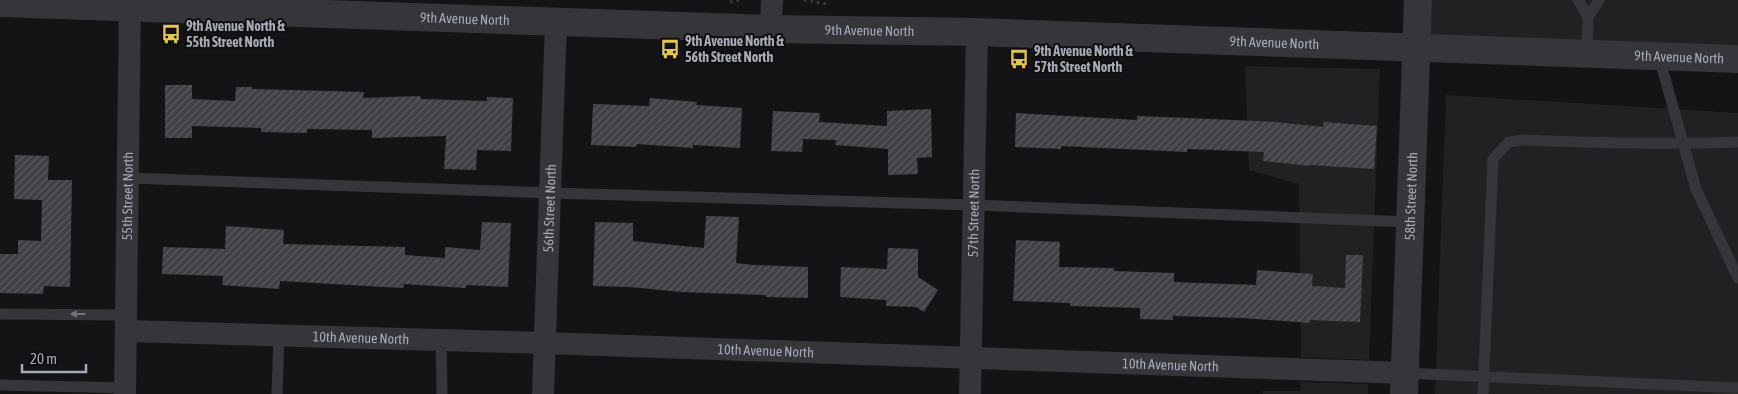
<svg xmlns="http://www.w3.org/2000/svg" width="1738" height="394" font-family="'Asap Condensed',sans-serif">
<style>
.built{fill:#212022}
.building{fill:url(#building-hatch)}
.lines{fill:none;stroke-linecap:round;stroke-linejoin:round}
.path{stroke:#3b3c41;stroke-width:3;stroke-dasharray:2.5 4;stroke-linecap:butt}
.service{stroke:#35353a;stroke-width:11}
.minor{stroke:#35353a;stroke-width:22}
.tertiary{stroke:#35353a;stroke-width:28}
.oneway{fill:#74757e}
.labels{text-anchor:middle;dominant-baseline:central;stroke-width:4;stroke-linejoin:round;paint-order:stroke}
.street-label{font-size:14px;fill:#a7a9b5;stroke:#0f0f11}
.poi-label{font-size:14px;font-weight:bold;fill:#a7a9b5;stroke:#0f0f11;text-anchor:start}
</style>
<defs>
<pattern id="building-hatch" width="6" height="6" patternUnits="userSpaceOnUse" patternTransform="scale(1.25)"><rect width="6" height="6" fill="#414145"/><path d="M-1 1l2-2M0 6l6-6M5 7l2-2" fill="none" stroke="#5a5a5e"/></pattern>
</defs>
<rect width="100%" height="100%" fill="#141416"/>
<path class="built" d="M1430,0H1738V47L1428,37Z
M1245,66L1380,69L1369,360L1301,357L1299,184L1249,170Z
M1446,95L1738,113V394H1435Z
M1301,382L1368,384V394H1263V391H1301Z"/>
<path class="building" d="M165,85H192V99L235,101L236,87H252V89L364,92L363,98L420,96L421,99L487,101V97L513,98L511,151L477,150L476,170L444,169L446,136L372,138V130L307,129V133L261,132V128L192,126V138H165Z
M650,98L697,102L696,105L742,108L740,148L693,145V148L637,144L636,147L591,145L593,104L649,106Z
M931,109L932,157L917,158L918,174L888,175V149L835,145L836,140L803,139L802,152L771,151L773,111L820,113L819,122L887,126V111Z
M1016,113L1137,120V116L1188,118L1275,122L1323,127L1324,122L1377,126L1374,169L1310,165V166L1263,161L1264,152L1187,149V152L1061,146V149L1015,147Z
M15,155L49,156L48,180H72L70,287L44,286L43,294L0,293V254H18V240L41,241L42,200L14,199Z
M706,216L739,217L736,263L753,265L808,267V298L766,297V295L681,292L630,287L593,286L595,222L633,223V241L704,248Z
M482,222L511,223L508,287L466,285V288L404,284L403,288L280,281L279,289L222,285L223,276L162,274L163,247L225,249L226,226L284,230L283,244L405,247V255L445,258V247L480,250Z
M1016,240L1060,242L1059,267L1114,268V271L1174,273V282L1256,285L1257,270L1313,274L1312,286L1345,288L1346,255H1363L1360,322L1310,320V323L1243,318L1173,316V320L1140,319V308L1070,306V303L1013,301Z
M888,248L918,249V277L938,290L924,312L916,307L886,306V300L840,297L841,267L887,269Z"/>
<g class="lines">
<path class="path" d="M804,0L827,4
M730,2L739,0"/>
<path class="service" d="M1578,0L1588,17L1599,0
M1587,54L1588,17
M1659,57L1696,189L1738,278
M128,178L550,193L974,205L1410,222
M0,314L127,315
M441,340L442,394
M1405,373L1738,388
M0,385L125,388
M277,394L279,335
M1483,394L1493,159L1509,142L1523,140C1595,143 1666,145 1738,142"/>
<g class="minor">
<path d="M771,29L772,0"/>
<path id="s1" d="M127,331L545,343L1405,373"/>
<path id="s2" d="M125,394L130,0"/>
<path id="s3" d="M543,394L556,21"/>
<path id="s4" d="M970,394L977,32"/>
</g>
<g class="tertiary">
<path id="s5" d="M0,3L771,29L977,32L1738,59"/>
<path id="s6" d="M1404,394L1418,0"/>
</g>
</g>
<defs><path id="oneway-solid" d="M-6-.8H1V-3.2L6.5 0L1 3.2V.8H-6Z" transform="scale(1.25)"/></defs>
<use class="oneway" href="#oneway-solid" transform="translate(78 314) rotate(-180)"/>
<defs>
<symbol id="bus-bare" viewBox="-9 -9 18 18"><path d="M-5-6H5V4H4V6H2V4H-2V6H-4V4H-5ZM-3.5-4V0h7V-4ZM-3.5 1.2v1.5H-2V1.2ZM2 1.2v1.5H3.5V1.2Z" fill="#e4c73e" stroke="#0f0f11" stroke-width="2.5" paint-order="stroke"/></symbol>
</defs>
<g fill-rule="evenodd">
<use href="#bus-bare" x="157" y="20" width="28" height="28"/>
<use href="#bus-bare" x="656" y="35" width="28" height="28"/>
<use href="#bus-bare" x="1005" y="45" width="28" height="28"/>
</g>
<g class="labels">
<g class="street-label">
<text stroke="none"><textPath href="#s5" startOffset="465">9th Avenue North</textPath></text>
<text stroke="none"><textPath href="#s5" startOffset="870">9th Avenue North</textPath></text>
<text stroke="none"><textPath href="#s5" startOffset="1275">9th Avenue North</textPath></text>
<text stroke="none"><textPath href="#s5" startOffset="1680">9th Avenue North</textPath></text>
<text stroke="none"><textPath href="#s2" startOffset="198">55th Street North</textPath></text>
<text stroke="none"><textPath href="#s6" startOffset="198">58th Street North</textPath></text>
<text stroke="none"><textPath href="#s3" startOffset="186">56th Street North</textPath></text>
<text stroke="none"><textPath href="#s4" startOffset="181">57th Street North</textPath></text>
<text stroke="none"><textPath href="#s1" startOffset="234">10th Avenue North</textPath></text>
<text stroke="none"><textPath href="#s1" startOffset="639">10th Avenue North</textPath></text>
<text stroke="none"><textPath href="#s1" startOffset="1044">10th Avenue North</textPath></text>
</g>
<g class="poi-label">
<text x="186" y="26">9th Avenue North &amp;<tspan x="186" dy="16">55th Street North</tspan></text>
<text x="685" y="41">9th Avenue North &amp;<tspan x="685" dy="16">56th Street North</tspan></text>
<text x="1034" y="51">9th Avenue North &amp;<tspan x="1034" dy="16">57th Street North</tspan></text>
</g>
</g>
<path d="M22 364v8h64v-8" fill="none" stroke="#a7a9b5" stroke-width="2.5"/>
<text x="30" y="364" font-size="15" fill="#a7a9b5" stroke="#0f0f11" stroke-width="4" paint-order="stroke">20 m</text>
</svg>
